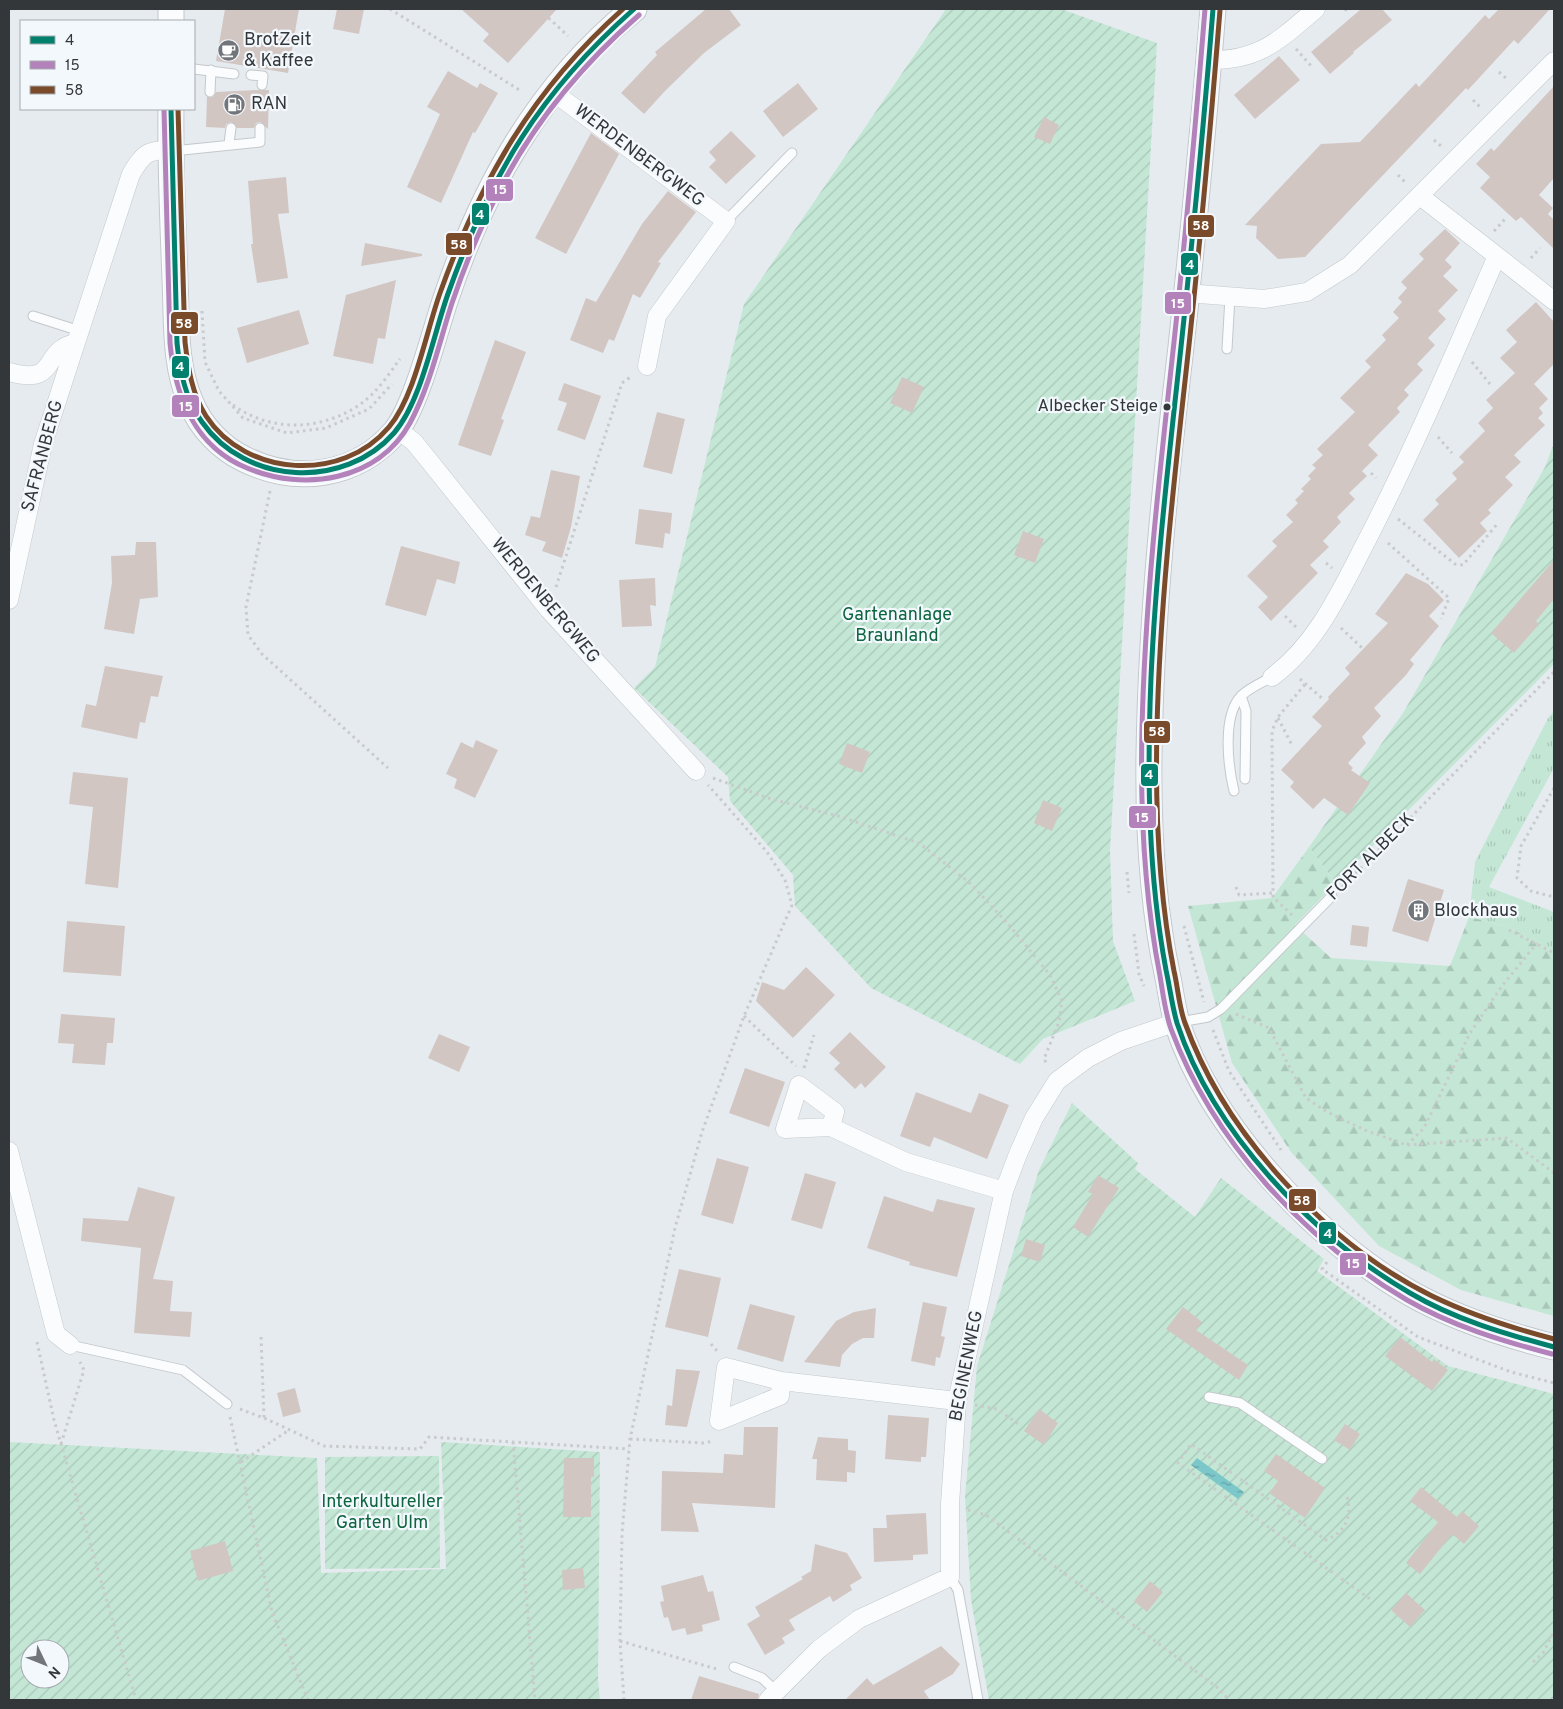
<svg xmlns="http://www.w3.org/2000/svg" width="1563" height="1709" font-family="Overpass,sans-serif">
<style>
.grass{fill:url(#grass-tufts)}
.forest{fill:url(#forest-firs)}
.garden{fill:url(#garden-furrows);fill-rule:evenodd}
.water{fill:url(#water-ripples)}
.building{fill:#d2c6c3}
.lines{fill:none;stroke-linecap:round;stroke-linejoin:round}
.service-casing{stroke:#c4c8cb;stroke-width:11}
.minor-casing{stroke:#c4c8cb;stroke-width:19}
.secondary-casing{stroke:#c4c8cb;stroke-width:27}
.path{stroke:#c8cacb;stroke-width:3;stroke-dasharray:2.5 4;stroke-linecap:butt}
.service{stroke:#fbfcfd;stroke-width:9}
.minor{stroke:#fbfcfd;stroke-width:18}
.secondary{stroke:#fbfcfd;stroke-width:25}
.bus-1-casing{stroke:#f3f8fd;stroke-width:9}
.bus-2-casing{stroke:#f3f8fd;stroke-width:9}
.bus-3-casing{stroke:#f3f8fd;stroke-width:9}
.bus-1{stroke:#01806d;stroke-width:5}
.bus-2{stroke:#b382ba;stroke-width:5}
.bus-3{stroke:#7a4b2a;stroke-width:5}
.bus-dot{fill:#33373a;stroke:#f3f8fd;stroke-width:2}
.labels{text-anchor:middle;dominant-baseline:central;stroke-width:4.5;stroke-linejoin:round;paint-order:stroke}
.bus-label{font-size:17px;fill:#33373a;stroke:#f3f8fd;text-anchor:end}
.poi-label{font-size:18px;fill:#33373a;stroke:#f3f8fd;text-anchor:start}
.street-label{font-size:18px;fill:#33373a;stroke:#f3f8fd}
.park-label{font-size:18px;fill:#0d653e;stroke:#f3f8fd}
.line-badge{stroke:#f3f8fd;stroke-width:2}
.badge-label{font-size:14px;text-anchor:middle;font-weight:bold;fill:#fff}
</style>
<defs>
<pattern id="grass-tufts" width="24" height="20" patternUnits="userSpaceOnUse" patternTransform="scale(1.25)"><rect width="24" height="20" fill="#c4e7d5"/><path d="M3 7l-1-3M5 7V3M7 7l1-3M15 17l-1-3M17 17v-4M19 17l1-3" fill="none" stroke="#a9c7b8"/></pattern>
<pattern id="forest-firs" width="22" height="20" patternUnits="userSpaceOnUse" patternTransform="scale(1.25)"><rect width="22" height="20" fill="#c4e7d5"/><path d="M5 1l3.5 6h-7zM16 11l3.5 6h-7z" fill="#a9c7b8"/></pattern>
<pattern id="garden-furrows" width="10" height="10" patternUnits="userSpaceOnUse" patternTransform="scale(1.25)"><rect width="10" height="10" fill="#c4e7d5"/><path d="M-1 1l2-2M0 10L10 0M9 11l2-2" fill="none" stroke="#a9c7b8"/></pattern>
<pattern id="water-ripples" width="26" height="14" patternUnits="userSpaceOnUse" patternTransform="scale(1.25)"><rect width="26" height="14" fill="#7bc7c9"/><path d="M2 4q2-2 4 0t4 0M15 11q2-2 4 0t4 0" fill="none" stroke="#65a2a4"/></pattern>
</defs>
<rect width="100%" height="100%" fill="#e6ebf0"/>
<path class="grass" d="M1554,711V768L1489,887L1554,912V953L1509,927L1469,917L1475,862L1548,718Z"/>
<path class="forest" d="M1309,847L1336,883L1295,925L1331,958L1450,966L1469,917L1509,927L1554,953V1316L1461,1290L1379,1246L1291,1152L1232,1063L1188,906L1272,898Z"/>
<path class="garden" d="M946,9H1061L1157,43L1110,850L1113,941L1135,1001L1043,1039L1020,1064L871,988L795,906L793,875L730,801L728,777L634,688L655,667L744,304Z
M1554,443V664L1336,883L1309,847L1403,713L1545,467Z
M1072,1103L1138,1163L1135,1169L1195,1217L1221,1178L1324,1259L1317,1271L1448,1366L1554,1394V1700H989L971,1600L965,1496L977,1366L1039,1170Z
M9,1442L317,1458L321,1573L446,1569L441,1442L600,1452L598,1680L600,1700H9ZM30,1649H60V1679H30Z
M439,1456L440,1568L325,1569V1457Z"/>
<path class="water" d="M1197,1458L1244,1492L1238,1499L1191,1465Z"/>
<path class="building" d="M225,9H299L288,73L216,61Z
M337,9H364L359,34L333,29Z
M461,9H557L508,63L483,41L489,34Z
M706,9H729L741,25L704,53L665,91L644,114L621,93L657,55L655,52Z
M1361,9H1382L1392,20L1353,52L1354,53L1330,74L1311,52Z
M1499,9H1550L1518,44L1514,40L1468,90L1466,88L1305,257L1278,259L1256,238L1257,226L1245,225L1321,144L1360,142L1416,83L1419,87L1485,15L1489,19Z
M1279,56L1300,80L1255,119L1234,95Z
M448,71L477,88L480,83L498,93L475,133L473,132L441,203L407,187L440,114L427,107Z
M798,83L818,109L783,137L763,111Z
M1554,86V178L1539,195L1553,208L1548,214L1554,220V249L1521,217L1516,221L1480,188L1490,177L1476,164L1491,148L1494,151Z
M258,90H269L268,129L260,122L256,123L254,128H237L231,122L226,124L225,128L206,127L207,97H213L216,92Z
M1044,117L1059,125L1050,144L1034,137Z
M731,131L756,156L726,184L709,167L716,160L709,152Z
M591,133L619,154L566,254L535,238Z
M286,177L289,213L278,214L288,278L257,283L251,244H253L248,181Z
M668,191L696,212L658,262L661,263L640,298L633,294L614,341L609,339L603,353L570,340L586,298L596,302L642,224Z
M1445,229L1460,243L1445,260L1452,267L1443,276L1458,290L1438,311L1446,319L1428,338L1435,345L1417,364L1423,370L1404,390L1409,395L1397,408L1400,412L1368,445L1378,455L1362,471L1367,476L1349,493L1355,499L1337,517L1341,522L1323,541L1329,547L1310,565L1318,573L1271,621L1258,607L1268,597L1247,576L1277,546L1272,541L1293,522L1286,515L1298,503L1295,500L1304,491L1301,489L1311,479L1308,476L1316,468L1312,465L1323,455L1317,449L1355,412L1340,398L1371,367L1365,361L1386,340L1382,335L1399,318L1393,312L1402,302L1398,298L1407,288L1401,282L1424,259L1419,254Z
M365,243L422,254V256L361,266Z
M396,280L385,339L378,338L373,364L333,356L346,295Z
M1536,302L1554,322V364L1534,384L1548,399L1539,408L1543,413L1538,418L1545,425L1514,455L1521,462L1505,477L1513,485L1488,510L1491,513L1480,523L1487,531L1459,558L1423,520L1439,504L1435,500L1457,479L1452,473L1464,462L1459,457L1485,431L1478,423L1493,408L1486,400L1515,373L1500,358L1517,342L1506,330Z
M299,310L309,344L247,363L237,328Z
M495,340L526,352L501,419L504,420L491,456L458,445Z
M902,377L924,387L912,413L890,403Z
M564,383L601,396L585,440L557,430L567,403L558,400Z
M657,412L685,419L672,474L643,467Z
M551,470L580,476L571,527L562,558L542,551L546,542L525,535L531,516L540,518Z
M639,509L672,513L670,534L665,533L663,548L635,544Z
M1023,531L1044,539L1035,563L1014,555Z
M136,542H156L158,597L140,599L134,634L104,629L112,583L111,556L135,555Z
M401,546L460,562L455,584L437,579L426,616L385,605Z
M1554,560V599L1536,621L1539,624L1514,653L1491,633Z
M1406,573L1428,584L1444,600L1429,616L1439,626L1410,660L1414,664L1406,675L1374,708L1381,716L1362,737L1366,743L1348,763L1353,768L1351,770L1370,783L1348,815L1324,798L1313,809L1290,787L1294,782L1281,770L1322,726L1312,717L1329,699L1328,697L1350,674L1345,668L1388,623L1375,614Z
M655,578L656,606L650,605L652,626L622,627L619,580Z
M105,666L163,676L158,697L151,696L145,723L140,722L137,739L81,727L86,704L96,706Z
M476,740L498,750L475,798L454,788L457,779L446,774L461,742L473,748Z
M847,743L870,752L862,773L839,764Z
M73,772L128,778L118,888L85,884L93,807L69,804Z
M1043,800L1062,808L1052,831L1034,823Z
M1408,879L1444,890L1428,942L1392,931Z
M67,921L125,926L121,976L63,972Z
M1352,925L1369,927L1367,947L1350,945Z
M806,967L835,995L793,1038L756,1001L762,982L784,990Z
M61,1014L115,1018L113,1043H107L105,1065L72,1063L74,1044L58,1043Z
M850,1032L886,1067L865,1088L861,1083L855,1089L834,1069L840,1063L829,1053Z
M439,1034L470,1047L459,1072L428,1058Z
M745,1068L785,1082L769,1127L729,1113Z
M916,1092L971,1113L979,1093L1009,1105L987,1159L934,1137L930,1147L900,1136Z
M717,1158L749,1167L733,1224L701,1215Z
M805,1173L836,1182L822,1229L791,1220Z
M1098,1175L1119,1188L1088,1237L1073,1227L1093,1194L1088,1192Z
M138,1187L175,1197L153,1279L173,1281L170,1311L192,1312L190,1337L134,1333L141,1248L81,1241L83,1218L128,1221Z
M884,1196L933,1212L937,1199L975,1208L957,1277L909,1265L910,1262L867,1248Z
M1026,1239L1045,1245L1040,1262L1021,1256Z
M679,1269L721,1278L708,1337L665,1327Z
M923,1302L947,1307L941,1336L945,1337L940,1358L936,1357L935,1366L911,1361Z
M750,1304L795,1316L783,1362L737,1349Z
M1183,1307L1202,1322L1196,1330L1248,1365L1239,1380L1166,1329Z
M876,1308L874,1338H863L852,1344L842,1355L840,1367L804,1362L836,1321L854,1312Z
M1400,1337L1432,1362L1434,1359L1448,1370L1432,1391L1385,1356Z
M676,1369L700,1371L687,1427L665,1425L667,1405L672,1406Z
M295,1388L301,1412L283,1417L277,1393Z
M1039,1409L1058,1423L1044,1445L1024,1431Z
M888,1415L929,1418L926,1457H921V1462L885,1459Z
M1345,1424L1360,1434L1350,1450L1334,1440Z
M744,1427H778L775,1508L692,1503L699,1532L661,1531L662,1471L723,1473L724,1454L743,1455Z
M818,1437L848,1439V1450L856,1451L855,1473L847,1472V1482L816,1480L817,1459H812Z
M1276,1454L1325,1488L1305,1518L1269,1493L1278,1481L1264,1471Z
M564,1458H594V1477H591V1517H563Z
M1421,1487L1457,1517L1462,1511L1479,1526L1464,1544L1452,1534L1420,1574L1406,1563L1438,1522L1410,1501Z
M926,1513L928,1554L913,1555V1560L874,1562L873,1528H887L886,1515Z
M225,1541L233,1571L198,1581L190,1551Z
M815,1544L847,1553L862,1578L850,1585L852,1590L833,1602L830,1596L789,1620L795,1630L782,1638L785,1643L765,1655L747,1624L760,1616L755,1607L803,1579L801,1577L811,1571Z
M583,1568L585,1588L563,1590L562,1570Z
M703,1575L708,1592L713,1591L720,1620L702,1625L703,1631L687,1635L685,1628L672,1631L668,1617L664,1618L660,1602L664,1601L661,1586Z
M1150,1581L1163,1592L1147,1612L1134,1601Z
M1406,1593L1425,1610L1410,1627L1391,1610Z
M941,1646L960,1664L953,1674L924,1691L930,1700H845L867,1678L873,1685Z
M699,1676L759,1694L758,1700H691Z"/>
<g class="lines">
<defs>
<path id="service" d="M194,69L234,74
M251,75L263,76L262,85
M210,92L211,70
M229,143L231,128
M173,151L260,142V128
M726,221L792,153
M33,316L80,331
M1227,349L1230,297
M1241,696L1246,711L1245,779
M1234,791C1228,766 1222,716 1241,696C1249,688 1263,682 1272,677
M1180,1022L1208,1017L1221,1009L1332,896
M70,1345L183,1370L227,1404
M1209,1397L1240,1403L1322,1459
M950,1577L958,1590L978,1700
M734,1667L762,1678L776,1691"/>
<path id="minor" d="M1209,60C1260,61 1279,40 1316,9
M552,91L726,221L657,316L647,366
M1497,256L1554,301
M1186,293L1264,299L1307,292L1350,265L1554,61
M9,372C60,386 40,351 75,343
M397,429L414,442L549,610L696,771
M9,600L43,444L131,174C142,156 147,148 170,151
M1272,677C1317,644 1341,590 1366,542C1414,449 1455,352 1497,256L1420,196
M831,1127L835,1112L799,1085L785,1129L831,1127L906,1162L1004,1191
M9,1151L56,1334L70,1345
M781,1381L780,1396L719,1421L726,1367L781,1381L957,1401
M768,1700L819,1649L859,1619L950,1577V1504L957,1401L1004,1191L1018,1154L1034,1118L1057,1081L1088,1058L1121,1041L1177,1022"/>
<path id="secondary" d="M171,9V21
M1213,9C1204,122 1193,235 1181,347C1165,483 1151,619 1149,755C1148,830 1152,904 1168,978C1171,993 1173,1009 1177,1023C1211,1128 1316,1239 1410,1293C1454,1318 1506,1335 1554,1347
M171,109C170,166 173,223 175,280C177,321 174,365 191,403C201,427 221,448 244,459C296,485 356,477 395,432C416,407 434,334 445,301C483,187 540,85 634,9"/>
</defs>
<use href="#service" class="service-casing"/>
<use href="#minor" class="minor-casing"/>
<use href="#secondary" class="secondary-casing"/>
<path class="path" d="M390,9L521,91
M539,9L568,36
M1345,9L1347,11
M1553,27H1554
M1296,49L1313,68
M1499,72L1507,79
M1473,100L1480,107
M1434,140L1441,146
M1398,175L1405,182
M1494,231L1506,218
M1531,258L1540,248
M202,311L205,362L219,391L243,418L287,433L326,428L369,409L392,384
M1472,362L1490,384
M233,405C272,433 323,431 362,403C377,392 389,374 400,359
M1438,437L1452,453
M1371,473L1376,478
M270,491L246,607L248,635L262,654L388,768
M1398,519L1455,564L1463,565L1498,523
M1388,543L1449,598L1441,619
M1326,563L1332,568
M556,587L622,383L632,376
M1285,616L1296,627
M1341,628L1362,648
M1300,679L1324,700
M1278,718L1293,747
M713,778L771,799L838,816L919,843L971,884L1009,925L1050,975L1062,1001L1059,1022L1044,1059L1047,1064
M1554,788L1521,846L1517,878L1531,891L1554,897
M1127,872L1129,893
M1236,887L1239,895L1273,893
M1342,887L1554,672
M1292,915L1273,897L1272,731L1278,717L1306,683
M1184,926L1204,1002
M1509,930L1554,953
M1134,934L1139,974L1144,986
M1236,1014L1269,1028L1306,1098L1327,1112L1367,1131L1407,1145L1507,1138L1554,1173
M744,1016L796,1066
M1213,1030L1229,1071L1281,1150
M804,1068L814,1035
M1407,1145L1424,1128L1470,1033L1502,986L1537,943
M1327,1262L1322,1269L1418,1337L1511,1372L1554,1383
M261,1337L264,1418
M37,1342L54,1420L136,1700
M711,1344L717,1351
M975,1405L997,1409L1021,1426
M240,1409L264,1418L324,1446L420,1449L429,1437L629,1449
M230,1417L272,1612L308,1700
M630,1439L703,1443L714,1441
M513,1442L535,1700
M61,1444L84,1370L80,1362
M241,1462L289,1430
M1347,1497C1353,1517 1345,1532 1326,1540L1191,1444L1178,1463L1370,1599
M968,1510L986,1515L1218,1688L1229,1700
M620,1641L720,1670
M1533,1662L1543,1653L1554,1631
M624,1700L620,1641L622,1534L630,1439L675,1228L702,1132L744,1016L792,905L785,880L767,852L708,785"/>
<use href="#service" class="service"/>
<use href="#minor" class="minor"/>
<use href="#secondary" class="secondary"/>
<defs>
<path id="bus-1" d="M1213,9C1204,122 1193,235 1181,347C1169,457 1156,567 1151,678C1147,776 1148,874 1166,970C1170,988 1172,1006 1177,1023C1213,1132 1312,1236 1410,1293C1454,1319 1505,1334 1554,1347
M171,109L177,343C180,371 185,399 202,422C246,485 344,490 394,433C422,401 434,331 449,291C491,174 540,92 634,9"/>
<path id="bus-2" d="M1205,9C1196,120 1186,231 1174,342C1160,470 1145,599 1142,729C1140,812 1144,894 1160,976C1163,994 1165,1012 1171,1029C1213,1141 1304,1240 1407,1300C1452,1326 1502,1341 1552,1354
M164,109L170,343C175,396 195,447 247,468C304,492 378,481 410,423C430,386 439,343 452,303C466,262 483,221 503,183C538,117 584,63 639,15"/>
<path id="bus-3" d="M1220,10C1211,122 1201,233 1189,345C1175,472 1160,599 1157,727C1155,809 1158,890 1174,971C1178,988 1179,1007 1185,1023C1225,1134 1327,1244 1432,1296C1471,1315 1512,1328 1554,1339
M178,109L185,342C188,368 192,394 206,416C246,477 342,483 389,427C415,396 426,332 440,293C480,181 533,89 623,9"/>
</defs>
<use href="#bus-1" class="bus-1-casing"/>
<use href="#bus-2" class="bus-2-casing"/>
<use href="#bus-3" class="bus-3-casing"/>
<use href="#bus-1" class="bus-1"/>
<use href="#bus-2" class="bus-2"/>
<use href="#bus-3" class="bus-3"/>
</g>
<defs>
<symbol id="cafe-disc" viewBox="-11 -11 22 22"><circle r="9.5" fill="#72767a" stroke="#f3f8fd"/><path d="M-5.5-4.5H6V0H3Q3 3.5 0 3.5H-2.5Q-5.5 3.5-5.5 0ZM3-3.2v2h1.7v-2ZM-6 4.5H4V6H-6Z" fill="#fff"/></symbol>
<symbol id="fuel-disc" viewBox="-11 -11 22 22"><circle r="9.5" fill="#72767a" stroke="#f3f8fd"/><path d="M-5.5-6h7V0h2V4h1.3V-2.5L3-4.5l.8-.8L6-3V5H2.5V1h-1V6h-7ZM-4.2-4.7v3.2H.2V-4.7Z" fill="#fff"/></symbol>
<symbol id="building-disc" viewBox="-11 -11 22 22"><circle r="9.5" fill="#72767a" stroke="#f3f8fd"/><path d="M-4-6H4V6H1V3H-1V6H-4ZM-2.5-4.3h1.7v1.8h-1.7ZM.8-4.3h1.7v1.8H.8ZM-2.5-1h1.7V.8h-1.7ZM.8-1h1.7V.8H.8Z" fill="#fff"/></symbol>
</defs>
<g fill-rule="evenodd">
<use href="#cafe-disc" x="216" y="38" width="25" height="25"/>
<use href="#fuel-disc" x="222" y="92" width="25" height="25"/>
<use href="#building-disc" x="1406" y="898" width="25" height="25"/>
</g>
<circle class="bus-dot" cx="1167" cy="407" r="4.5"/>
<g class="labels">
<g class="bus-label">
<text x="1158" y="407">Albecker Steige</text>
</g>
<g class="poi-label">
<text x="244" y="40">BrotZeit<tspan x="244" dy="21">&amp; Kaffee</tspan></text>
<text x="251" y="104">RAN</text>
<text x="1434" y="911">Blockhaus</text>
</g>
<g class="street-label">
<text transform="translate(639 156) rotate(37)">WERDENBERGWEG</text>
<text transform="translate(43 456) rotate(-75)">SAFRANBERG</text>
<text transform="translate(545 601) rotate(50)">WERDENBERGWEG</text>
<text transform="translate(1371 857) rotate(-45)">FORT ALBECK</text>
<text transform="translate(967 1366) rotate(-79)">BEGINENWEG</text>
</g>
<g class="park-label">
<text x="897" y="615">Gartenanlage<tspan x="897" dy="21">Braunland</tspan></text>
<text x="382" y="1502">Interkultureller<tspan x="382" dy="21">Garten Ulm</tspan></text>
</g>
</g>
<g class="line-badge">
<rect x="485" y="178" width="29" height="24" rx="5" fill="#b382ba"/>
<rect x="471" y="202" width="19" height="24" rx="5" fill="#01806d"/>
<rect x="1187" y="214" width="28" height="24" rx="5" fill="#7a4b2a"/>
<rect x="445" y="232" width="28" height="24" rx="5" fill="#7a4b2a"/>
<rect x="1180" y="252" width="19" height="24" rx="5" fill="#01806d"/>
<rect x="1164" y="291" width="28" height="24" rx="5" fill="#b382ba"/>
<rect x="170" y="311" width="29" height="24" rx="5" fill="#7a4b2a"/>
<rect x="171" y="355" width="19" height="24" rx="5" fill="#01806d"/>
<rect x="171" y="394" width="29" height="24" rx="5" fill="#b382ba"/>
<rect x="1143" y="720" width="28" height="24" rx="5" fill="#7a4b2a"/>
<rect x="1140" y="763" width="19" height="24" rx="5" fill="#01806d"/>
<rect x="1128" y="805" width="29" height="24" rx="5" fill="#b382ba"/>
<rect x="1288" y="1188" width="29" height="24" rx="5" fill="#7a4b2a"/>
<rect x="1318" y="1221" width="19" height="24" rx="5" fill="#01806d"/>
<rect x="1339" y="1252" width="28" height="24" rx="5" fill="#b382ba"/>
</g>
<g class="badge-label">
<text x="500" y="194">15</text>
<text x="480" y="219">4</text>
<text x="1201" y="230">58</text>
<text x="459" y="249">58</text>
<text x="1190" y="269">4</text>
<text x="1178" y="308">15</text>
<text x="184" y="328">58</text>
<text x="180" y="371">4</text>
<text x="186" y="411">15</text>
<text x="1157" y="736">58</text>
<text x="1149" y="779">4</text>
<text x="1142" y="822">15</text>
<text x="1302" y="1205">58</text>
<text x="1328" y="1238">4</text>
<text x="1353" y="1268">15</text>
</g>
<rect width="1563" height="1709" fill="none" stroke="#33373a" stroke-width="20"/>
<rect x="20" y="20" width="175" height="90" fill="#f3f8fd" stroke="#a6abaf"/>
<rect x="30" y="36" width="25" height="8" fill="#01806d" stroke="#a6abaf"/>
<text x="65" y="45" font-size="15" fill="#33373a">4</text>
<rect x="30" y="61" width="25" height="8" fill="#b382ba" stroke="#a6abaf"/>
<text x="65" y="70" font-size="15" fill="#33373a">15</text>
<rect x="30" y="86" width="25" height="8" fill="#7a4b2a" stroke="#a6abaf"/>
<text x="65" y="95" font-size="15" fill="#33373a">58</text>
<g transform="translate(45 1664) rotate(133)"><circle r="24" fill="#f3f8fd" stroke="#a6abaf"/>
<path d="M0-4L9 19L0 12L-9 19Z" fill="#72767a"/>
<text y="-8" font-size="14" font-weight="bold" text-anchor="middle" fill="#33373a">N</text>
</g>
</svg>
